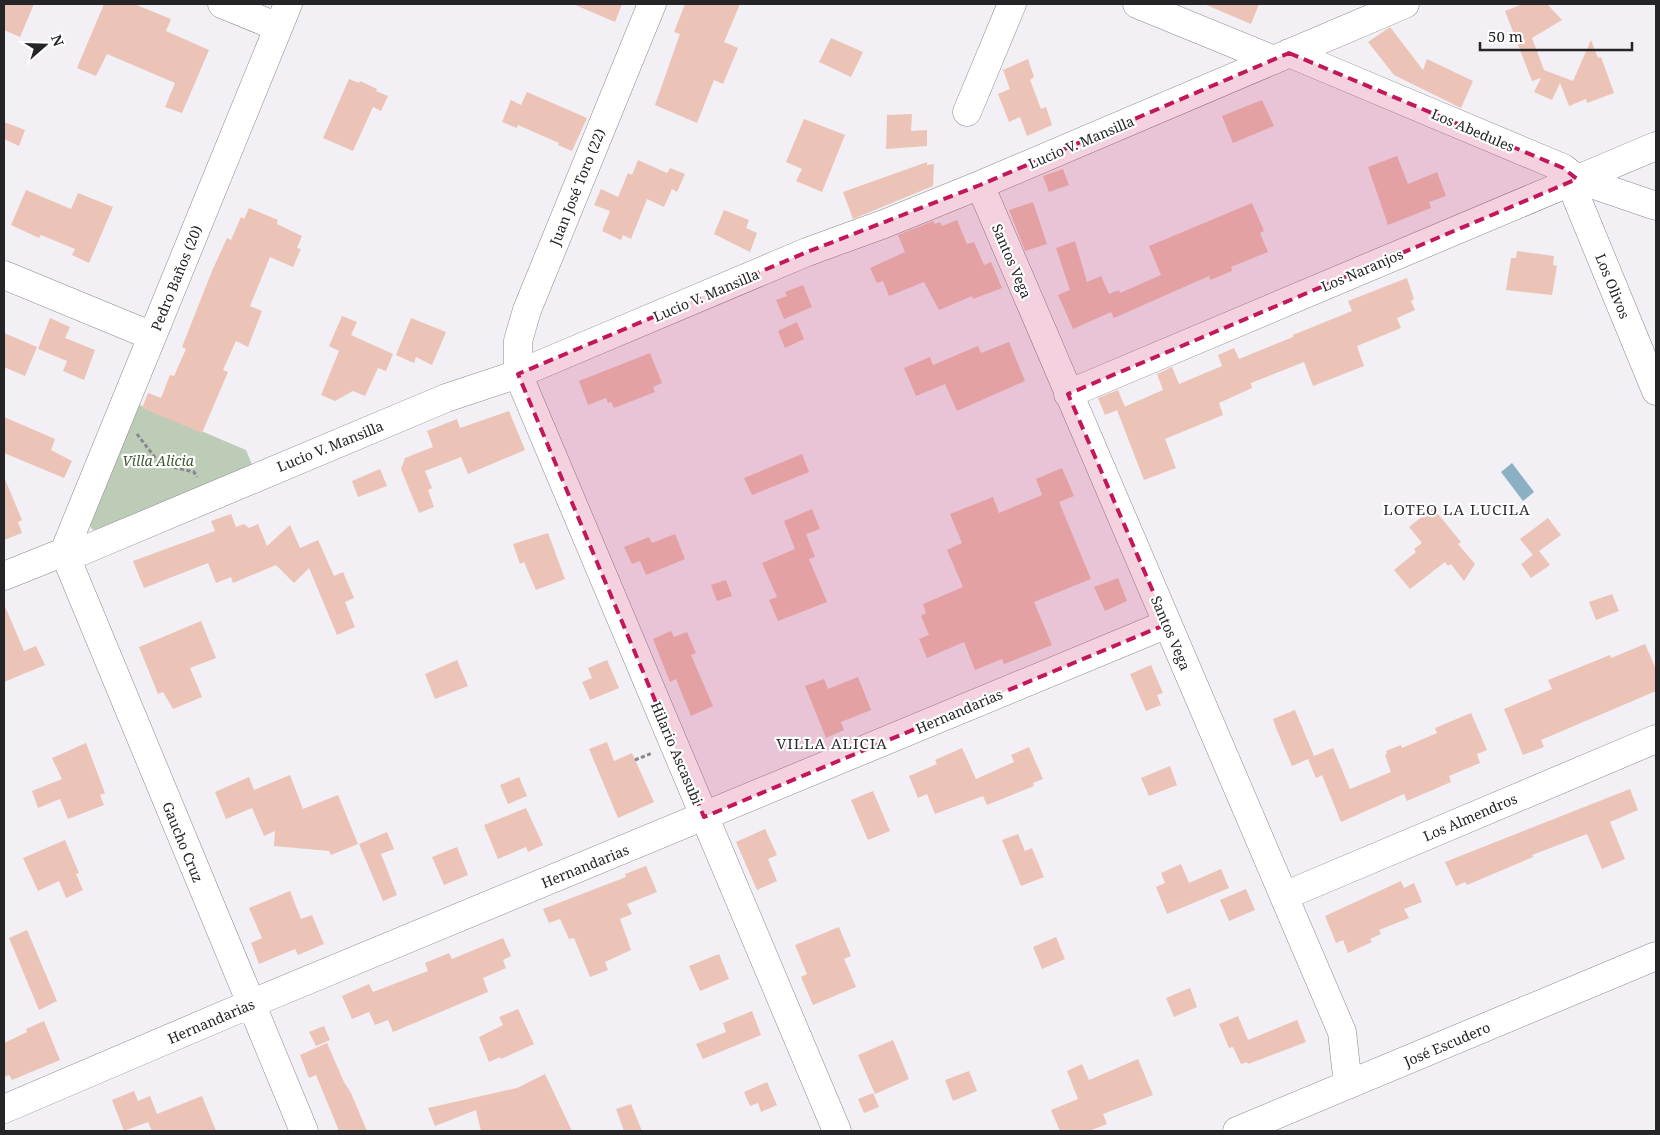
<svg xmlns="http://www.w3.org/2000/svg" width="1660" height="1135" font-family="'Noto Serif',serif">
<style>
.green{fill:#bdccb6}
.water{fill:#8bb0c3}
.building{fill:#ecc4b7}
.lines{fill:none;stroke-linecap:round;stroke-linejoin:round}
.minor-casing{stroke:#8b888d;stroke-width:29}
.path{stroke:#89878b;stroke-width:3;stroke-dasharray:4 2.5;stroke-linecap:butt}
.minor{stroke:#fff;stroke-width:28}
.marked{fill:#c2185b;fill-opacity:0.2;stroke:#c2185b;stroke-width:4;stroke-dasharray:10 6;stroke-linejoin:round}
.labels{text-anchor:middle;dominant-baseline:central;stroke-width:4.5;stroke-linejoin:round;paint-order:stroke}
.street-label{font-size:14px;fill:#252426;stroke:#fff}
.park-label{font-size:14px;font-style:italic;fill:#3c5a2c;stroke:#fff}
.neighbourhood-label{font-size:15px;letter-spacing:1px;fill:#2f2c31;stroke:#fff}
</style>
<rect width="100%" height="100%" fill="#f2eff5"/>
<path class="green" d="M135,403L246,450L253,467L98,532L92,529L88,522Z"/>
<path class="water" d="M1512,463L1534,492L1523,501L1501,472Z"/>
<path class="building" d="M4,4H34L20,37L4,30Z
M104,4H134L171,19L166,31L209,50L182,113L165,107L175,83L107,54L96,76L77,68Z
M573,4H622L615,22Z
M685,4H740L724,42L738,48L723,84L714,80L697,123L655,105L680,34L674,32Z
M1204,4H1259L1251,24Z
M1523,4H1547L1562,20L1532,38L1544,70L1573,81L1591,40L1598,58L1601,57L1614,93L1587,103L1586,99L1569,106L1560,83L1552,100L1534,92L1541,78L1532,81L1505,11Z
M1390,27L1423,70L1427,59L1473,81L1461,108L1394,75L1368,42Z
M831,38L863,52L851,77L819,62Z
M1028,59L1034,77L1030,80L1041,109L1046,107L1052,125L1027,136L1020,117L1009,122L998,94L1010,89L1003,70Z
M349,79L359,83L360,81L377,89L376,91L388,96L381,111L373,107L353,151L323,138Z
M527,92L587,118L572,151L558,145L559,143L518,125L517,128L502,122L511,100L521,105Z
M1262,100L1274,126L1233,143L1222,116Z
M912,114L911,131L927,130V146L886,149L887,115Z
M804,119L845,135L822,192L796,181L802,169L786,162Z
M4,122L25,130L19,146L4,139Z
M1397,156L1408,184L1437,172L1446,196L1429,202L1431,208L1388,225L1368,167Z
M638,160L667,173L670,168L685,174L677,192L672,189L664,207L647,199L631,239L623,235L621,240L602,231L610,211L594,205L601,189L618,197L628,173L632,175Z
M927,162V165L934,164L933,186L853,219L843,192Z
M1063,169L1069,185L1049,192L1043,176Z
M26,190L71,209L78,193L113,207L89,263L72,255L75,249L41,235L39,238L11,225Z
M1033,202L1047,244L1025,251L1009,210Z
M1252,203L1264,231L1260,233L1268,252L1231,267L1232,271L1210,280L1209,276L1114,318L1111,312L1073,329L1058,295L1070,290L1056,248L1075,241L1087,282L1101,276L1109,294L1119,290L1120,293L1161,275L1149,246Z
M249,208L278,220L277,224L302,236L297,248L301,249L293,267L270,257L250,306L262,311L248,347L236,341L223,370L228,372L202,433L142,408L148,393L161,398L170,375L174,376L186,349L182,347L212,271L227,238L231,240L241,217L244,219Z
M724,210L749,220L746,228L757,233L750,252L714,234Z
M957,220L967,244L974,242L984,265L991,262L1002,288L973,299L972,296L939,310L924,282L889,296L883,281L877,283L870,268L905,252L898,235L933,221L935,224L940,222L942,226Z
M1517,251L1554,256L1553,265L1557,266L1552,295L1506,290L1511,258H1516Z
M1407,278L1414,299L1411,301L1415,310L1397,318L1401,328L1357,346L1364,366L1313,386L1304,362L1251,383L1252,388L1219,403L1223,415L1165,439L1176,468L1144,480L1117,410L1163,390L1157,374L1172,367L1179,384L1222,366L1218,355L1234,348L1239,359L1293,337V335L1352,311L1348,301Z
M803,285L812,307L784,319L776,300L787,296L785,292Z
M342,316L357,322L351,335L393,354L386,371L378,368L365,396L353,391L335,401L321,395L339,351L329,346Z
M50,318L70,327L65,338L95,350L84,380L63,371L67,361L38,349Z
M411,318L446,332L432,365L416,357L414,363L396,355Z
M797,322L804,339L785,348L778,331Z
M4,333L37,347L25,376L4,367Z
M1009,342L1025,381L957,411L945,384L916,396L904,368L930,357L933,365L978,346L981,353Z
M650,353L662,383L653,387L655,392L614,408L611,402L608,403L606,398L588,405L579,381Z
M1118,390L1125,407L1105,415L1098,398Z
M509,411L525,450L468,474L461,457L425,471L432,488L428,490L434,507L419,513L401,469L405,458L433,447L427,431L457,419L460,428Z
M4,417L55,439L51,450L72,461L64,478L4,453Z
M802,454L809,472L752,495L744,478Z
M1062,468L1074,496L1059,502L1091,579L1034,602L1052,645L1004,664L1002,659L975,670L964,642L927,658L919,639L929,635L921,616L926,613L923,604L963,587L947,550L962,543L950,514L993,497L999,513L1042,495L1036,479Z
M380,469L387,486L358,497L352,481Z
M4,477L22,520L18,522L22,533L4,540Z
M1433,508L1461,542L1458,544L1475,564L1464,581L1451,564L1448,566L1445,562L1410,589L1394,570L1416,552L1414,549L1422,543L1409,527Z
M812,509L820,529L806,534L815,557L809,559L827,602L778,621L769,600L777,597L762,563L795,549L784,521Z
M231,514L236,527L244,524L249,528L258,524L267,546L290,525L300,548L318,540L334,576L343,572L354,598L345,602L355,627L337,635L309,568L294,583L276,565L233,583L231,577L216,583L208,563L144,588L133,561L215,531L211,521Z
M1548,518L1561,535L1539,551L1550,565L1531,578L1521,564L1533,555L1520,539Z
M548,533L565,579L536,590L524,562L520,564L513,544Z
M675,534L685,559L646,575L640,561L632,564L624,547L649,537L652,543Z
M1118,578L1127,601L1105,611L1094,587Z
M726,580L732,596L717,601L711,585Z
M1612,594L1619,611L1596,620L1589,602Z
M4,604L24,651L36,646L45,665L4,682Z
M201,621L216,658L190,668L202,697L173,709L163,692L158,694L139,647Z
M671,631L674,637L687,632L696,653L691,655L713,706L691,716L676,679L670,682L653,639Z
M1645,644L1656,669V691L1541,740L1544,747L1523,755L1504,709L1552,689L1548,680L1610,655L1611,658Z
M457,660L468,686L435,699L425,674Z
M607,660L619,688L590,700L582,682L592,678L588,668Z
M1151,665L1163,693L1157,695L1161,705L1146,711L1130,674Z
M858,677L871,710L841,722L844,730L826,738L805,686L824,679L828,689Z
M1295,710L1314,756L1333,748L1350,789L1391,772L1385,755L1387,754L1386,751L1401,745L1402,748L1437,733L1435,728L1471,713L1487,750L1477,754L1480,763L1449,776L1451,782L1407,801L1404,794L1341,822L1322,775L1316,778L1308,759L1292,766L1276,728L1273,719Z
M607,742L614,761L632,753L654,802L618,818L589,749Z
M86,743L105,793L100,795L104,805L68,819L60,799L38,808L32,791L62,779L52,758Z
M1029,747L1043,779L1033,783L1034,786L987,805L983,796L935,814L927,794L918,798L909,776L937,764L935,760L962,748L976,779L1014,762L1011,755Z
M1170,766L1177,785L1149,796L1141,778Z
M290,775L303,809L338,795L358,844L331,855L329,851L274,846L275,831L264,836L252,808L226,819L215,792L249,777L254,790Z
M519,777L527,796L508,804L500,785Z
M1630,789L1638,810L1610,822L1625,859L1602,869L1587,834L1532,855L1533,857L1467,885L1465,882L1456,886L1445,862Z
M873,791L890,831L868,840L851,800Z
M526,808L543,845L528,852L526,847L498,859L484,825Z
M765,829L777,855L768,859L777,881L757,890L736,842Z
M387,832L394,849L381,854L397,895L383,901L359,844Z
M1018,834L1025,851L1032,848L1044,877L1021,886L1002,840Z
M65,840L79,873L76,874L83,890L66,898L59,881L38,891L23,858Z
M457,847L468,875L444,885L432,857Z
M1181,864L1189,883L1221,869L1229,888L1167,914L1156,887L1165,883L1161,873Z
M646,866L657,892L627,904L632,914L620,919L631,950L605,962L608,970L590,977L574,938L569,939L560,919L549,923L543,909L626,877L625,874Z
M1401,881L1404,888L1414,883L1422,902L1404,909L1409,918L1379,930L1381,934L1370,939L1372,942L1348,953L1343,940L1336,943L1325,916Z
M1246,889L1255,910L1229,921L1220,900Z
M290,891L301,919L312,915L324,944L298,955L295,949L259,964L251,943L262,938L249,908Z
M839,927L851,956L844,959L856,987L813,1005L801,977L807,974L795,945Z
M27,930L57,1001L39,1010L9,938Z
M1056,937L1065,959L1042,969L1033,947Z
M503,938L511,956L503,960L506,968L483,978L488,992L393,1032L388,1020L375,1025L369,1012L352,1019L342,996L369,984L373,992L428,971L425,963L449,953L452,959Z
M719,954L729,979L700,991L689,966Z
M1190,988L1197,1007L1174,1017L1166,998Z
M518,1009L534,1044L501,1059L500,1057L489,1062L479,1037L503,1025L499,1017Z
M752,1011L761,1035L703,1059L696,1044L726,1032L723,1023Z
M1238,1016L1248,1040L1297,1020L1306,1042L1248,1064L1247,1062L1241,1064L1233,1047L1229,1048L1219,1024Z
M44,1021L60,1060L12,1080L9,1075L4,1077V1043L27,1032L26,1029Z
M324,1026L330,1040L316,1046L309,1032Z
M893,1040L909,1079L875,1094L858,1055Z
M327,1043L344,1082L351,1093L367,1131H339L316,1075L309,1078L300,1055Z
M1138,1059L1153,1095L1103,1114L1107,1124L1089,1131H1060L1051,1110L1078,1099L1067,1071L1082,1064L1089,1080Z
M969,1071L977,1091L953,1101L945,1080Z
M545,1074L572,1131H481L476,1110L435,1126L428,1108L517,1088Z
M767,1082L777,1105L761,1112L758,1103L750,1106L744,1092Z
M134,1091L138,1101L150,1096L157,1114L202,1096L216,1131H152L148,1122L124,1131L112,1100Z
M873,1093L879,1107L864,1113L858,1099Z
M631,1104L642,1131H624L616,1109Z"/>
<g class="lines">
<defs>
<path id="minor" d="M222,4L278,27
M288,4L64,552L304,1131
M652,4L527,310L518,341V374L837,1131
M1137,4L1274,60
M1289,53L1563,168L1577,179L1656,206
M967,112L1012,4
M1577,179V199L1656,391
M980,185L1342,1032L1348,1085
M4,275L152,336
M1068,394L1656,146
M4,576L64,552L82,551L446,398L518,374L807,252L884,224L980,185L1405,4
M1284,896L1656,739
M4,1109L250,1004L1167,624
M1237,1131L1656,956"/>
</defs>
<use href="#minor" class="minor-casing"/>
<path class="path" d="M137,434L160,464L194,472L197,477
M635,760L652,753"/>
<use href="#minor" class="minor"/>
</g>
<path class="marked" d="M1289,53L1563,168L1577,179L1068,394L1167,624L704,817L518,374L807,252L980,185Z"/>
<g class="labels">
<g class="street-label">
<text transform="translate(1473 130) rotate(23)">Los Abedules</text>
<text transform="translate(1081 142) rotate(-23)">Lucio V. Mansilla</text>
<text transform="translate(577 187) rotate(-68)">Juan José Toro (22)</text>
<text transform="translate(1012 261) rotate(67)">Santos Vega</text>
<text transform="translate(1362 270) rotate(-23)">Los Naranjos</text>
<text transform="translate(176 278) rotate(-68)">Pedro Baños (20)</text>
<text transform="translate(1613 286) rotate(68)">Los Olivos</text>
<text transform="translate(706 295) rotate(-23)">Lucio V. Mansilla</text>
<text transform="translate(330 446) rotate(-22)">Lucio V. Mansilla</text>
<text transform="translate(1171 633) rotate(67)">Santos Vega</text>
<text transform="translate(959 711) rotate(-23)">Hernandarias</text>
<text transform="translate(677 753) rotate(67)">Hilario Ascasubi</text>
<text transform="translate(1470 817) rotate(-23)">Los Almendros</text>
<text transform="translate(183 842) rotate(68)">Gaucho Cruz</text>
<text transform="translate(585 866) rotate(-22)">Hernandarias</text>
<text transform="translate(211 1021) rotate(-23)">Hernandarias</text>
<text transform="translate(1447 1044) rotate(-23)">José Escudero</text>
</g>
<g class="park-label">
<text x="158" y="460">Villa Alicia</text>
</g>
<g class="neighbourhood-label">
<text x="1457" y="509">LOTEO LA LUCILA</text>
<text x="832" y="743">VILLA ALICIA</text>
</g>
</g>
<rect width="1660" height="1135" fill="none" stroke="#252426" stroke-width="10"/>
<g transform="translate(45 45) rotate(70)" stroke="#ffffff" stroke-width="4" paint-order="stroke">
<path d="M0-4L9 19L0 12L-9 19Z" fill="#252426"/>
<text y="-8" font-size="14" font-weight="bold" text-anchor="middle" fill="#252426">N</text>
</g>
<path d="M1480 42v8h152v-8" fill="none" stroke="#252426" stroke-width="2.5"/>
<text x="1488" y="42" font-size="15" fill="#252426" stroke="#ffffff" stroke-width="4" paint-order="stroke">50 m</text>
</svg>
